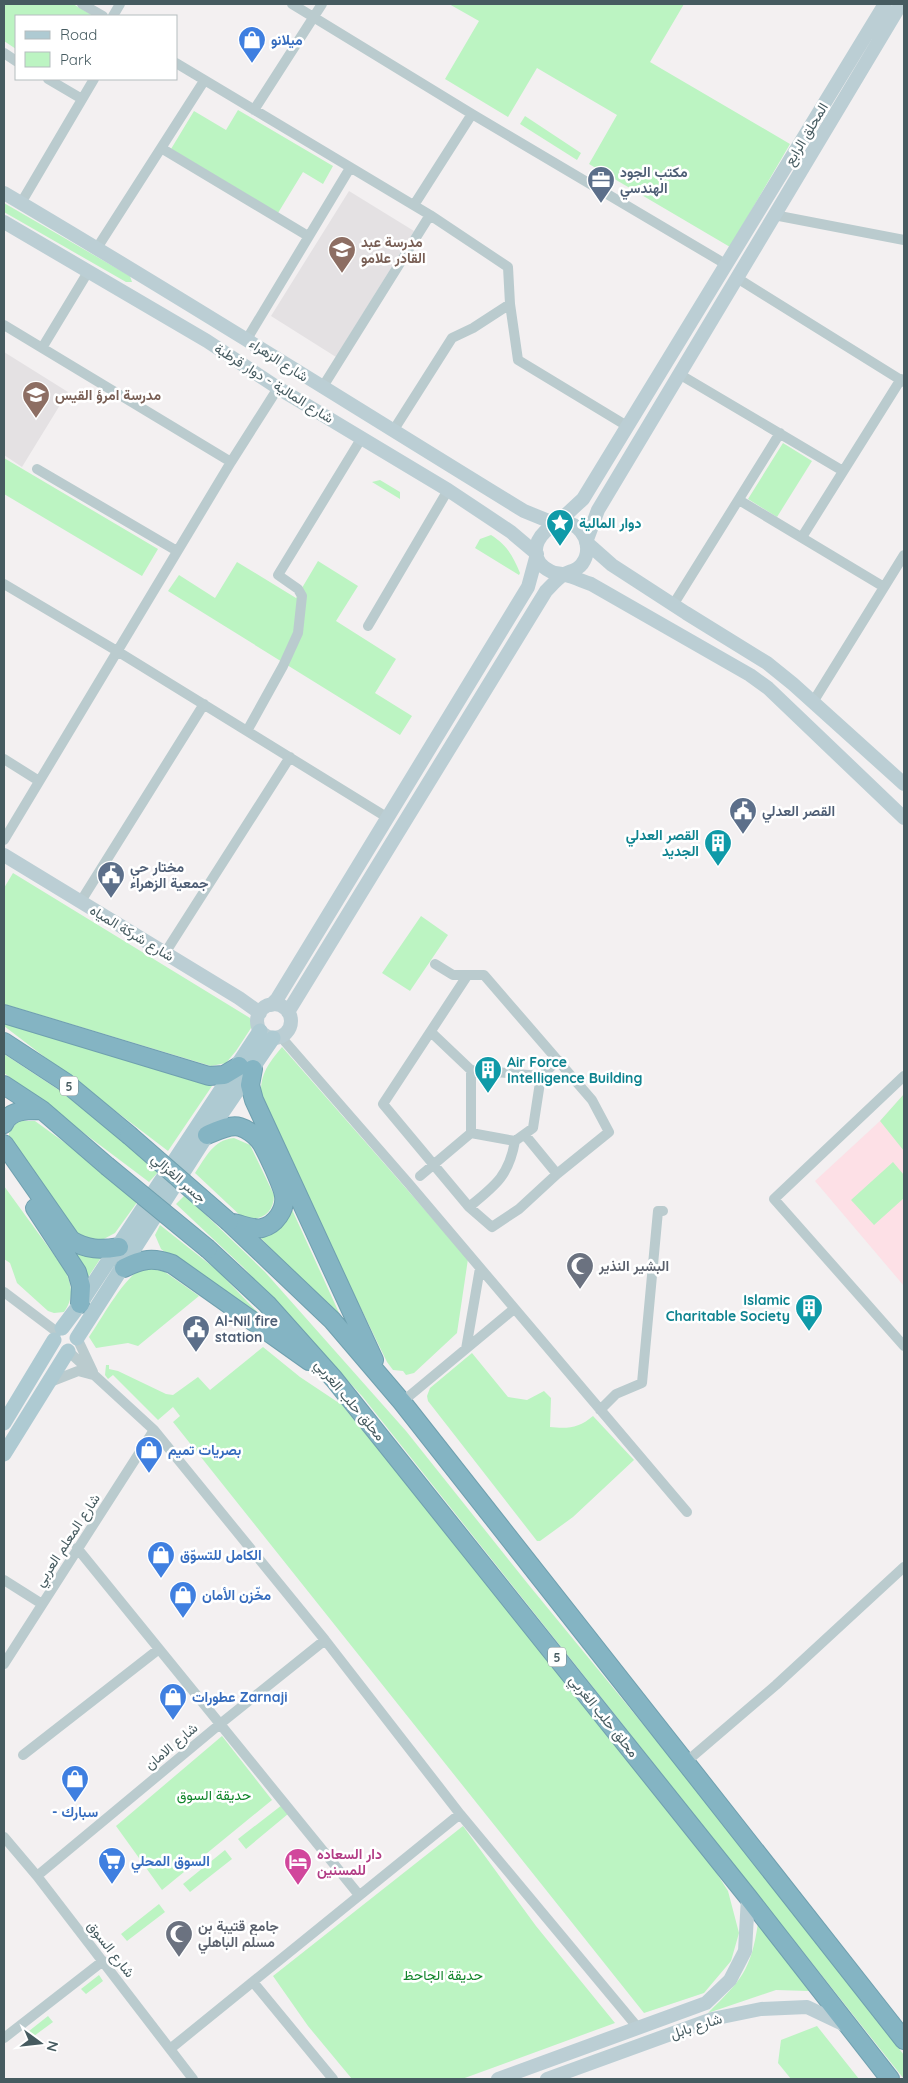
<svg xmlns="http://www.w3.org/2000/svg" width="908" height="2083" font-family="Quicksand,Vazirmatn,sans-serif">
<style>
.education{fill:#e4e1e3}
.medical{fill:#fde0e6}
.green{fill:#bcf4c2}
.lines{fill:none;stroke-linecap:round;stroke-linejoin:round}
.highway-casing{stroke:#6fa0af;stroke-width:20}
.street{stroke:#bacbce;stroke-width:10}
.secondary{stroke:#bbced4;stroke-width:14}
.primary{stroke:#aecad2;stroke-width:15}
.highway{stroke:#84b4c3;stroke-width:18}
.highway-bridge-casing{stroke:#6fa0af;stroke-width:20;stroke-linecap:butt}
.highway-bridge{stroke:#84b4c3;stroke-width:18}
.labels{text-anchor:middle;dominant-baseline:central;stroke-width:5;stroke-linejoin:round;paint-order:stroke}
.shield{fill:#fff;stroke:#7e8c90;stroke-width:1}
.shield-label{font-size:12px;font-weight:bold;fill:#465b60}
.shop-label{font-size:14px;font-weight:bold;fill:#366cbe;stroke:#fff;text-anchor:start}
.street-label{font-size:14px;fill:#465b60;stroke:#fff}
.service-label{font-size:14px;font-weight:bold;fill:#4e5e75;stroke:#fff;text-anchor:start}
.education-label{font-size:14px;font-weight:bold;fill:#785e54;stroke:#fff;text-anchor:start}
.culture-label{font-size:14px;font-weight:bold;fill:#0d838f;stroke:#fff;text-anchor:start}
.worship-label{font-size:14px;font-weight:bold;fill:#5b616d;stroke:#fff;text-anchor:start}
.park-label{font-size:14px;fill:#0f8429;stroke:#fff}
.hotel-label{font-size:14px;font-weight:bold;fill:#b23c85;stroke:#fff;text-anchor:start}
</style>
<rect width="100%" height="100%" fill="#f3f0f1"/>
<path class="education" d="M349,191L414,231L336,357L271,316Z
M4,352L68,392L22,467L4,455Z"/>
<path class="medical" d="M904,1094V1286L815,1181L880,1121Z"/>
<path class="green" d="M4,4H73L92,15L16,16V49L4,41Z
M449,4H684L650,62L790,144L730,247L589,164L617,115L537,68L508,117L445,79L479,21Z
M238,110L333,166L323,184L303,172L278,213L171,149L194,111L226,130Z
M525,116L581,153L577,160L520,124Z
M4,203L130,276L132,282H126L4,212Z
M783,443L812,461L777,517L748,499Z
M4,458L158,549L142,576L4,494Z
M380,480L400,492V499L372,482Z
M491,535C507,545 513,556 520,573L519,575L475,548L480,539Z
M318,561L358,586L336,621L396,659L375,693L412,716L400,735L168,591L179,575L215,598L237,562L296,598Z
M13,873L250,1018L253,1025L236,1051L226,1063L211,1066L4,1004V888Z
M421,916L448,935L410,991L382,973Z
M4,1021L212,1086L168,1151L4,1026Z
M282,1047L468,1259L457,1333L414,1373L406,1375L403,1371L393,1370L387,1362L262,1105C258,1077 265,1068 282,1047Z
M4,1054L62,1092L160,1170L149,1182L4,1073Z
M904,1094V1151L880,1121Z
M18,1121H35L94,1164L138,1201L115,1233L100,1241L74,1238L9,1142V1133Z
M234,1138L250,1145L274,1195C274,1213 261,1221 244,1219L195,1173C206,1157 213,1140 234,1138Z
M893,1162L904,1175V1198L874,1225L851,1200Z
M4,1186L65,1270C72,1285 74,1298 64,1312L54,1313L48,1311L17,1283L10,1263L4,1259Z
M185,1195L265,1272L406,1431L528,1584L678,1767L904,2055V2079L362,1396L243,1267L176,1204Z
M289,1203L345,1326L258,1235Z
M160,1225L218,1271L287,1343L161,1249L155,1235Z
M68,1247L104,1253L85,1282Z
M145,1267L162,1270L199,1296L138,1346L128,1343L96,1348L89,1337C101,1320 126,1273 145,1267Z
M263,1347L300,1377L342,1405L693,1836L728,1891L739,1933L731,1961L704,1993L644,2013L173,1422L180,1416L173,1407L158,1420L113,1375L108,1379L105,1375L106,1365H109V1369L118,1371L166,1394L173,1395L198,1377L210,1390Z
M472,1353L508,1397L527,1400L544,1391L551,1398L550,1427C568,1429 579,1428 593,1416L634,1460L573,1517L540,1541H537L428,1401L427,1396L430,1388Z
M222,1736L272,1800L162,1890L116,1826Z
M282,1805L288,1814L246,1849L238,1839Z
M463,1826L536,1926L615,2023L462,2079H352L308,2026L273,1976Z
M225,1850L232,1859L190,1892L183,1884Z
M159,1904L165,1912L127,1941L121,1934Z
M758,1923L809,1991L776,1990L708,2013C741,1980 751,1971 758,1923Z
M99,1975L103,1981L86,1994L81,1989Z
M48,2016L53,2022L34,2036L29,2031Z
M817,2026L859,2079H791L778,2063L781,2040Z"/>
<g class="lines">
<defs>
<path id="highway" d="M4,1014L209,1076L224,1075L239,1066
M4,1042L65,1082L129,1135
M253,1069L250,1085L254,1100L374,1360
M4,1085L42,1110L107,1166
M4,1124C10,1109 29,1110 42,1110
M207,1135C217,1131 230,1124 240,1127C247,1129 255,1135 259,1140C265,1147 283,1187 284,1196C286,1210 275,1225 262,1228C254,1230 240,1224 232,1223
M4,1144L71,1240C87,1250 101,1250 119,1247
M35,1208L77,1272L81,1286L80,1304
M229,1222L332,1320L402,1402L904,2040
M208,1249L267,1304L334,1379L748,1897L890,2079
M124,1268C142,1259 153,1257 172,1264L309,1361"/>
</defs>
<use href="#highway" class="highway-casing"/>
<path class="street" d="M82,4L103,16
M292,4L472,114L727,265
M113,16L120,4
M4,53L16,61
M176,63L430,215L508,267L510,304L518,360L627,426
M48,79L82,99
M254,110L322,4
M161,148L308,236
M21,203L94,79
M414,205L472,114
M774,215L904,240
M97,248L204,81
M737,278L904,382
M4,325L231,462
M247,339L350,168
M42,348L88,272
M679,374L843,471
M322,388L430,215
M393,431L452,338L473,328L510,304
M37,469L177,551
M739,500L884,587
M802,537L901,379
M4,584L117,651L388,818
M673,605L780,433
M368,626L448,490
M813,702L904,555
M247,731L283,666L298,633L302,596L298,589L278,575L361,439
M4,759L39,781
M4,840L231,462L278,388
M81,901L204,704
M165,953L290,757
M435,964L453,975H484L592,1100L609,1132L557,1174L519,1209L492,1227L469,1207L383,1104L467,976
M431,1032L471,1070
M281,1037L410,1185L687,1512
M471,1070L541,1076L533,1128L515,1141L471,1133Z
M541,1076L558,1060
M904,1076L774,1199L904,1346
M525,1135L557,1174
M420,1176L471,1133
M469,1207C495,1186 509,1176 515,1141
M4,1292L57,1332
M77,1338L93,1372
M466,1349L480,1268
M68,1351L154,1430L325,1640L460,1814L639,2029
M50,1382L78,1371L93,1375
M402,1402L514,1309
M600,1410L616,1394L642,1383L658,1211H663
M77,1548L359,1895
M4,1580L42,1604
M4,1664L154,1430
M23,1755L159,1649
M686,1762L776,1685L904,1567
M4,1837L37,1876L193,2079
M37,1876L220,1724L325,1640
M253,1982L333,2079
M4,2038L103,1961
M170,2049L460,1814"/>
<path class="secondary" d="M4,193C179,296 351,405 524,511L556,524
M4,222L207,341L278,388L448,490L511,532L537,554L528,587L277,999L271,1005
M556,524L583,499L885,4
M586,542L598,510L901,4
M586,542L612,565L686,613L767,663L793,684L904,784
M4,855L239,998L260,1013
M257 1021a17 17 0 1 1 34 0a17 17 0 1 1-34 0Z
M288,1012L546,591C551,586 557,579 563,575C569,571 577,571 582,564C588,556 588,546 585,538C565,497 510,551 550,571C555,574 560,573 565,575C574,577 582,581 591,584L750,675L768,688L904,818
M498,2079L706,2003L730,1980L745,1951L748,1897
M547,2079L712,2019L761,2009L807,2007L847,2026"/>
<path class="primary" d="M62,1328L80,1304L260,1031
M77,1338L207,1135L273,1038
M4,1423L54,1340
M4,1454L68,1351"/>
<use href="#highway" class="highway"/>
<defs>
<path id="highway-bridge" d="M129,1135L229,1222
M107,1166L208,1249"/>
</defs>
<use href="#highway-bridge" class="highway-bridge-casing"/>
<use href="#highway-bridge" class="highway-bridge"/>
</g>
<defs>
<symbol id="shop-pin" viewBox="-11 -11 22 30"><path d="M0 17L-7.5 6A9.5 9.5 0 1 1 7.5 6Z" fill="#3f7fe0" stroke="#fff"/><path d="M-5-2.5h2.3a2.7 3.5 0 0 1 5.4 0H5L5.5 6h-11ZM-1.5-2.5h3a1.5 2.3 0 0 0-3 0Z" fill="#fff"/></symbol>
<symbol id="office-pin" viewBox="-11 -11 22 30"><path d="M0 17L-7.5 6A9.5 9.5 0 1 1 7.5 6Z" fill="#5c6f8a" stroke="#fff"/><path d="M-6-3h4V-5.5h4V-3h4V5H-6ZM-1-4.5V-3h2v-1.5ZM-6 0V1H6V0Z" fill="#fff"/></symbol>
<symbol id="school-pin" viewBox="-11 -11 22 30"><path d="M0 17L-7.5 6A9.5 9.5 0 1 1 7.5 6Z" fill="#8d6e63" stroke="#fff"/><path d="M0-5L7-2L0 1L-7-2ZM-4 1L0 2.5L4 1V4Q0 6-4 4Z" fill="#fff"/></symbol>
<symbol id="sight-pin" viewBox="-11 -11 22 30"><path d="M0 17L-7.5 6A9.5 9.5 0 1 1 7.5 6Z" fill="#0f9aa8" stroke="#fff"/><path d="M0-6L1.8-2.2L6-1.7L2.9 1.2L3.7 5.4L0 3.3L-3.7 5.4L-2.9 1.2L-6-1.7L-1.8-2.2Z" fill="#fff"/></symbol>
<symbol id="civic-pin" viewBox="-11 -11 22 30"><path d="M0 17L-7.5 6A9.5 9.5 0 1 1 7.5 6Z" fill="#5c6f8a" stroke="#fff"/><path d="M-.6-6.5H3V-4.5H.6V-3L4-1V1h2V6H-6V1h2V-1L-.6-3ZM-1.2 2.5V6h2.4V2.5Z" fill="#fff"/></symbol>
<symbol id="building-pin" viewBox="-11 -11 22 30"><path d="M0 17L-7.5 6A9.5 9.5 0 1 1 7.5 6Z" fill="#0f9aa8" stroke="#fff"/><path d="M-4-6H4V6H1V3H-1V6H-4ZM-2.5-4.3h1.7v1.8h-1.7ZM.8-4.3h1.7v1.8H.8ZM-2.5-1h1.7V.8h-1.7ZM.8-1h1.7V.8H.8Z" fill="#fff"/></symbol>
<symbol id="mosque-pin" viewBox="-11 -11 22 30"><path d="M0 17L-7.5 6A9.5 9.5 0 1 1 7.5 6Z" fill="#6b7280" stroke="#fff"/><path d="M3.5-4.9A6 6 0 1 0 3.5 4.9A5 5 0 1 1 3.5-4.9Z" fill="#fff"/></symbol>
<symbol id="supermarket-pin" viewBox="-11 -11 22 30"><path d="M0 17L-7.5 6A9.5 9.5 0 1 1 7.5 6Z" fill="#3f7fe0" stroke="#fff"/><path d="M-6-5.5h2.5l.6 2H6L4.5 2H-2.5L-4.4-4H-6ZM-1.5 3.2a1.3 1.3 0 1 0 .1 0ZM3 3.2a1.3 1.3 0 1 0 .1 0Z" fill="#fff"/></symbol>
<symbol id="hotel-pin" viewBox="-11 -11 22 30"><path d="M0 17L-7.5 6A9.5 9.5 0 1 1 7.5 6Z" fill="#d1479c" stroke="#fff"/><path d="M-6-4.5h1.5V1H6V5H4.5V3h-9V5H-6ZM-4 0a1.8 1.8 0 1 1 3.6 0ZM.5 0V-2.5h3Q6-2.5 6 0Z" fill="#fff"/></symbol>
</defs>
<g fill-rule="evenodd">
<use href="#shop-pin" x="236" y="24" width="32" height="43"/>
<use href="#office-pin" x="585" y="164" width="32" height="43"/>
<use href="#school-pin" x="326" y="234" width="32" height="43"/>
<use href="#school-pin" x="20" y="379" width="32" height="43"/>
<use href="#sight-pin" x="544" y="507" width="32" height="43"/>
<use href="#civic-pin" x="727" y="795" width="32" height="43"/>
<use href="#building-pin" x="702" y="827" width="32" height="43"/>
<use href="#civic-pin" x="95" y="859" width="32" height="43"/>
<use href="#building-pin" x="472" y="1054" width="32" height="43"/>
<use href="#mosque-pin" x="564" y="1250" width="32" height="43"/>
<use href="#building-pin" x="793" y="1292" width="32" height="43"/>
<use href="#civic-pin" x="180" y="1313" width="32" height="43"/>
<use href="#shop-pin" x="133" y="1434" width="32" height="43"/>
<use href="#shop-pin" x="145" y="1539" width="32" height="43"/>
<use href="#shop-pin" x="167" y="1579" width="32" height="43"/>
<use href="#shop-pin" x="157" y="1681" width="32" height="43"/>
<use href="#shop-pin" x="59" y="1763" width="32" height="43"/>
<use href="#supermarket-pin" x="96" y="1845" width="32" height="43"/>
<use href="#hotel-pin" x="282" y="1846" width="32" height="43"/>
<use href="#mosque-pin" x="163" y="1918" width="32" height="43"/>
</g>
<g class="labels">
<g class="shield">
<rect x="60" y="1076.5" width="18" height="19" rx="4"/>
<rect x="548" y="1647.5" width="18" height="19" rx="4"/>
</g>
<g class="shield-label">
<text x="69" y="1086">5</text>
<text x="557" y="1657">5</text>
</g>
<g class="shop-label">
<text x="271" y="40">ميلانو</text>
<text x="168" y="1450">بصريات تميم</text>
<text x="180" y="1555">الكامل للتسوّق</text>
<text x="202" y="1595">مخّزن الأمان</text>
<text x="192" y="1697">عطورات Zarnaji</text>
<text x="75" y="1812" text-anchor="middle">- سبارك</text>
<text x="131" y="1861">السوق المحلي</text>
</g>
<g class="street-label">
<text transform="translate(806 134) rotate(-59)">المحلق الرابع</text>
<text transform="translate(279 360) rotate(33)">شارع الزهراء</text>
<text transform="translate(274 383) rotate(32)">شارع المالية - دوار قرطبة</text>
<text transform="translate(132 933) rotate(31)">شارع شركة المياه</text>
<text transform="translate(179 1178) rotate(41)">جسر الغزالي</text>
<text transform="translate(350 1400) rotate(50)">محلق حلب الغربي</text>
<text transform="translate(67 1540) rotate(-57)">شارع المعلم العربي</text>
<text transform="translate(604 1716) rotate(51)">محلق حلب الغربي</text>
<text transform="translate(171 1746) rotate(-40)">شارع الامان</text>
<text transform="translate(111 1949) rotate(52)">شارع السوق</text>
<text transform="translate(696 2026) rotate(-18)">شارع بابل</text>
</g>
<g class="service-label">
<text x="620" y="172">مكتب الجود<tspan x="620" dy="16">الهندسي</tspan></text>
<text x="762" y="811">القصر العدلي</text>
<text x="130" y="867">مختار حي<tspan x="130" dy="16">جمعية الزهراء</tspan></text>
<text x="215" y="1321">Al-Nil fire<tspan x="215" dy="16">station</tspan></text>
</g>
<g class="education-label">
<text x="361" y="242">مدرسة عبد<tspan x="361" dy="16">القادر علامو</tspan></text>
<text x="55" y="395">مدرسة امرؤ القيس</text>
</g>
<g class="culture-label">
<text x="579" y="523">دوار المالية</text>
<text x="699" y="835" text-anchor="end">القصر العدلي<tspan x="699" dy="16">الجديد</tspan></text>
<text x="507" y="1062">Air Force<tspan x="507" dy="16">Intelligence Building</tspan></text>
<text x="790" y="1300" text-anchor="end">Islamic<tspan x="790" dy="16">Charitable Society</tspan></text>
</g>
<g class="worship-label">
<text x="599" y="1266">البشير النذير</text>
<text x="198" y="1926">جامع قتيبة بن<tspan x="198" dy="16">مسلم الباهلي</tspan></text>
</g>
<g class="park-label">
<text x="214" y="1795">حديقة السوق</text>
<text x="443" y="1975">حديقة الجاحظ</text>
</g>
<g class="hotel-label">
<text x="317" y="1854">دار السعاده<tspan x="317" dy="16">للمسنين</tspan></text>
</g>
</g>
<rect width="908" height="2083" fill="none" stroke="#465b60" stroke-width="10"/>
<rect x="15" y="15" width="162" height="65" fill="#ffffff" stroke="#b5bdbf"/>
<rect x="25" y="31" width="25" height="8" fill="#aecad2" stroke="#b5bdbf"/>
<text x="60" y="40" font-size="15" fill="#465b60">Road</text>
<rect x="25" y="52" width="25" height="15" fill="#bcf4c2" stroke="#b5bdbf"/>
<text x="60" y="65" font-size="15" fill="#465b60">Park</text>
<g transform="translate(40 2043) rotate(105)" stroke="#ffffff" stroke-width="4" paint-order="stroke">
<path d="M0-4L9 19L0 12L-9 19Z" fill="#465b60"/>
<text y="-8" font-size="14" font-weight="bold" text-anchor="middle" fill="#465b60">N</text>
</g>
</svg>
